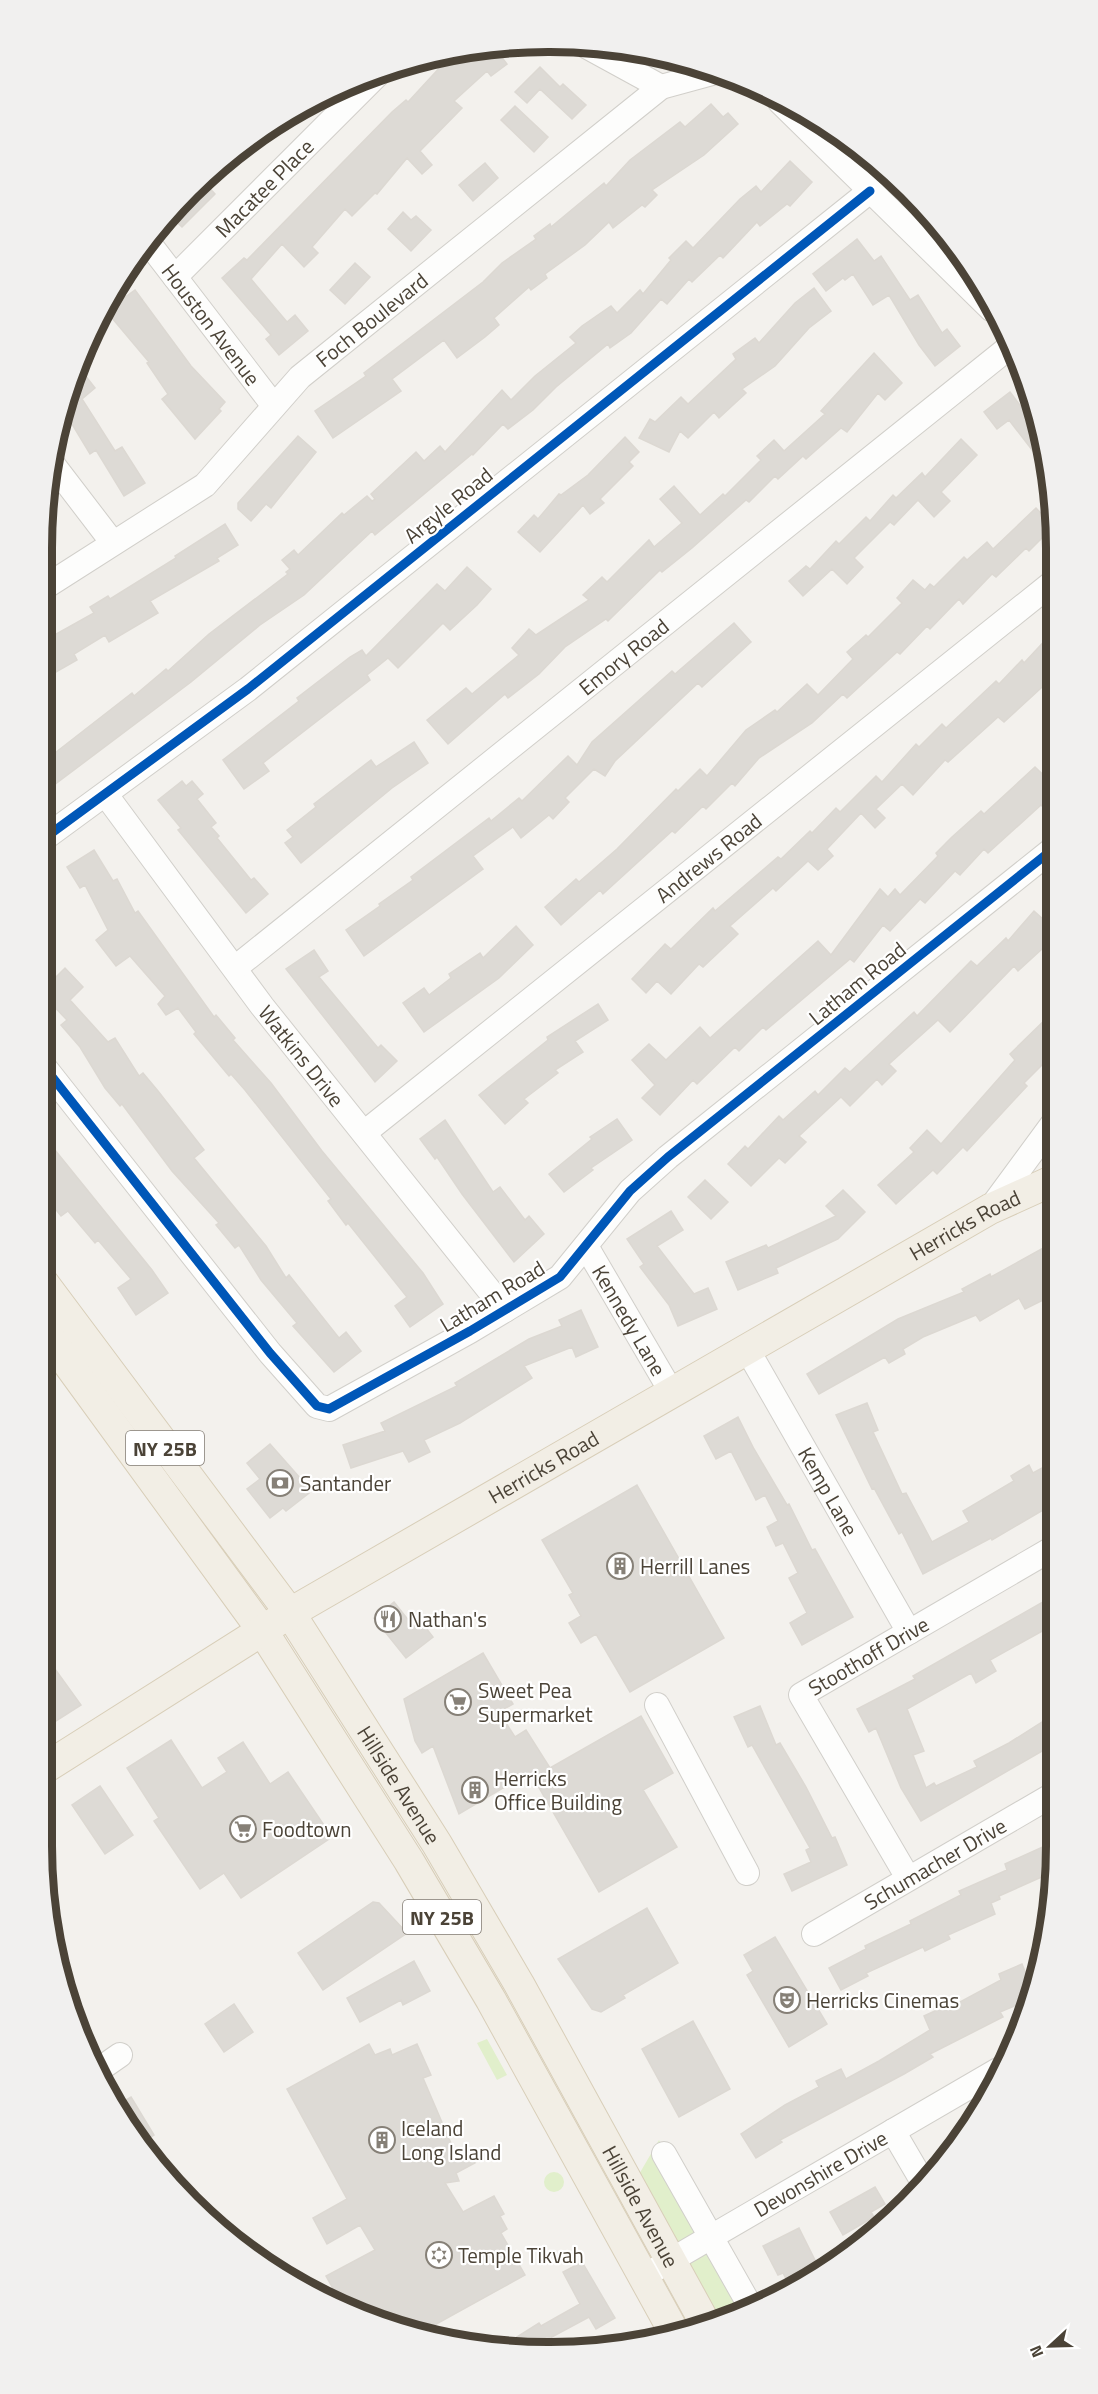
<svg xmlns="http://www.w3.org/2000/svg" width="1098" height="2394" font-family="'Titillium Web',sans-serif">
<style>
.green{fill:#e1efcb}
.building{fill:#dddad5;stroke:#dcd8d2;stroke-width:1.5}
.lines{fill:none;stroke-linecap:round;stroke-linejoin:round}
.minor-casing{stroke:#d1cfca;stroke-width:26}
.major-casing{stroke:#d8ceb8;stroke-width:32}
.minor{stroke:#fdfdfc;stroke-width:24}
.major{stroke:#f2eee5;stroke-width:30}
.cycleway-casing{stroke:#fff;stroke-width:13}
.cycleway{stroke:#0057b8;stroke-width:9}
.labels{text-anchor:middle;dominant-baseline:central;stroke-width:4.5;stroke-linejoin:round;paint-order:stroke}
.shield{fill:#fff;stroke:#817b73;stroke-width:1.5}
.shield-label{font-size:20px;font-weight:bold;fill:#4b4337}
.street-label{font-size:21px;fill:#4b4337;stroke:#fff}
.poi-label{font-size:21px;fill:#4b4337;stroke:#fff;text-anchor:start}
.rim{fill:none;stroke:#4b4337;stroke-width:8}
</style>
<rect width="100%" height="100%" fill="#f3f1ed"/>
<path class="green" d="M487,2039L507,2075L497,2080L477,2043Z
M659,2140L749,2304L704,2321L631,2188Z
M544 2182a10 10 0 1 1 20 0a10 10 0 1 1-20 0Z"/>
<path class="building" d="M494,47L507,64L491,76L487,71L454,101L462,108L420,151L432,165L422,174L407,158L377,194L375,193L352,216L345,209L312,247L318,253L304,267L282,244L251,279L287,322L295,315L308,331L279,355L266,339L271,335L222,278L244,258L247,260L392,112L406,100L408,102L455,51Z
M540,67L560,87L563,84L586,105L572,119L540,89L527,103L515,92Z
M711,104L723,117L728,113L738,124L704,155L652,190L657,195L645,207L642,205L613,228L609,222L585,245L545,274L547,278L531,290L529,287L494,318L499,325L485,337L457,358L444,340L392,379L401,391L333,438L315,411L366,376L364,373L483,282L502,263L536,239L534,236L550,224L551,227L604,183L606,186L630,160L680,122L685,127Z
M515,106L548,137L534,152L501,120Z
M790,161L812,182L790,206L787,204L760,226L757,222L723,258L720,255L692,282L689,279L667,304L661,299L631,333L610,348L608,344L556,387L533,410L508,429L503,424L473,455L472,454L375,535L372,531L304,595L260,625L191,682L42,794V763L132,693L134,696L166,669L168,671L209,634L288,574L286,572L290,569L282,560L294,550L298,555L342,513L344,515L367,496L372,501L375,499L371,494L416,452L424,461L440,446L445,452L502,390L511,400L535,376L576,343L570,337L582,326L611,306L617,313L640,290L643,294L671,260L669,258L686,241L693,248L740,199L756,186L761,192Z
M485,163L498,178L473,201L459,185Z
M203,181L215,194L182,227L170,216Z
M403,212L411,220L416,216L431,230L411,251L388,229Z
M857,239L874,261L881,256L910,300L918,295L942,333L947,329L960,346L935,366L919,345L889,295L873,305L853,274L845,280L843,278L826,291L813,274Z
M355,263L370,277L345,304L330,290Z
M814,288L831,311L809,328L775,366L742,389L746,393L719,418L714,412L688,438L680,431L669,452L639,438L650,419L655,422L681,397L688,404L736,359L733,354L755,338L759,343L795,303Z
M135,290L191,366L225,402L219,409L221,411L195,439L162,399L168,394L147,363L149,362L106,311Z
M874,353L902,383L885,400L878,393L847,432L841,428L806,459L803,456L778,479L775,476L749,502L746,500L692,548L662,572L660,570L608,621L606,619L565,647L539,674L508,698L505,694L448,744L427,720L466,688L472,694L519,655L512,648L529,629L536,635L589,600L583,595L602,577L607,582L649,540L654,547L682,523L660,499L674,486L700,515L723,494L725,496L761,460L757,456L774,440L784,451L825,414L821,411Z
M77,365L95,388L82,399L115,451L122,447L145,483L124,496L96,450L90,454L69,419L71,417L66,411L63,413Z
M1010,392L1032,421L1035,419L1049,472L1009,420L997,429L984,412Z
M298,436L316,452L271,508L266,504L251,521L238,509V503Z
M625,437L639,452L629,462L633,466L600,499L604,503L590,514L583,505L540,552L518,532L534,515L538,519L559,494L561,495L588,475Z
M961,439L977,455L941,492L950,501L934,517L918,500L894,525L890,522L854,558L863,567L847,584L832,569L803,596L789,581L806,566L810,569L836,541L839,544L866,517L870,521L893,495L896,498L922,473L925,477Z
M1036,508L1050,523L1042,530L1046,534L1029,551L1026,548L996,577L992,574L963,604L959,599L930,629L927,626L900,654L897,652L847,698L843,694L812,723L759,758L735,786L732,783L706,809L703,806L675,833L672,831L603,894L600,890L561,925L545,907L576,879L579,882L617,849L676,789L678,791L700,769L707,776L746,730L775,710L777,712L807,684L818,695L853,659L847,652L866,635L868,637L902,603L897,598L913,580L925,590L930,584L934,587L964,557L967,560L987,542L993,549Z
M225,524L238,545L217,558L219,561L150,601L158,613L109,642L105,635L74,654L77,660L42,680V642L94,613L90,607L108,596L110,599L176,558L175,556Z
M467,567L491,589L477,605L450,630L443,623L398,668L388,658L367,675L370,680L263,763L269,771L244,789L223,760L299,701L297,698L350,657L362,650L366,656L437,584L445,591Z
M734,623L751,642L702,687L698,683L615,761L605,776L594,769L565,798L569,802L553,819L549,815L521,838L513,827L473,856L483,869L364,956L346,930L380,906L379,904L413,880L411,877L489,818L491,821L519,798L522,801L568,756L577,765L592,742L672,671L675,674Z
M1052,633V678L1004,722L998,717L948,762L945,760L913,795L902,784L876,809L885,818L875,828L861,813L827,849L833,856L818,870L808,861L776,891L773,888L730,926L738,934L703,967L699,964L671,994L657,981L646,993L632,979L665,944L671,949L713,908L715,911L778,857L781,859L810,831L812,833L836,808L840,812L876,776L882,782L916,744L919,747L942,724L946,728L996,681L999,684L1022,660L1024,663Z
M414,742L428,763L392,788L301,863L285,843L293,837L287,830L316,807L314,804L371,760L376,767Z
M1035,767L1053,784V799L1044,808L1041,805L988,853L984,849L960,875L955,871L925,903L920,899L890,931L883,925L854,962L850,959L766,1030L763,1027L739,1051L735,1047L697,1084L693,1080L660,1115L642,1098L655,1085L632,1060L649,1044L666,1060L700,1027L710,1038L818,941L831,955L880,889L888,897L895,889L900,895L938,856L936,853L952,837L981,811L984,814Z
M182,781L186,786L192,781L203,794L197,799L216,823L211,827L219,836L217,838L251,880L254,878L268,894L246,913L178,830L181,828L158,800Z
M94,850L113,881L117,879L135,913L138,911L214,1017L216,1015L235,1038L233,1040L271,1083L322,1151L423,1273L443,1304L410,1327L395,1306L407,1297L348,1223L346,1225L328,1201L331,1199L245,1090L231,1074L229,1076L194,1034L196,1032L178,1008L166,1015L158,1004L165,996L130,956L116,966L96,940L108,930L85,885L80,888L67,867Z
M1034,911L1053,928V959L1042,949L1018,971L1014,966L950,1032L938,1020L889,1064L896,1071L882,1085L877,1079L850,1106L841,1097L799,1136L806,1142L785,1163L779,1158L751,1186L728,1164L745,1146L748,1149L779,1116L783,1120L815,1091L818,1095L845,1068L850,1072L914,1012L917,1016L971,961L977,966L1006,938L1008,941Z
M516,926L533,945L499,978L424,1032L403,1003L424,988L429,995L451,978L449,974L480,953L483,958Z
M314,950L328,971L319,977L378,1048L381,1045L397,1061L375,1082L286,969Z
M42,958L56,977L65,968L83,987L70,1000L108,1042L115,1038L139,1076L143,1073L158,1091L204,1150L194,1158L266,1246L286,1278L289,1275L339,1338L346,1332L361,1351L334,1372L293,1326L297,1323L261,1280L239,1245L235,1248L216,1225L219,1223L172,1171L122,1104L120,1106L105,1088L80,1047L61,1025L67,1020L42,994Z
M598,1004L608,1020L575,1041L583,1052L555,1070L558,1073L524,1099L528,1103L505,1124L479,1095L548,1040L547,1037Z
M1053,1012V1054L1024,1083L1027,1086L967,1151L963,1147L937,1174L933,1170L896,1204L878,1185L914,1152L910,1148L927,1130L941,1144L1015,1060L1010,1054Z
M617,1119L632,1140L591,1168L593,1170L564,1192L549,1174L592,1139L590,1137Z
M445,1120L493,1192L500,1187L525,1220L529,1216L544,1234L514,1262L462,1194L437,1157L435,1159L420,1139Z
M42,1134L152,1270L168,1293L136,1315L118,1288L131,1279L98,1240L95,1243L68,1211L61,1216L42,1192Z
M705,1180L728,1202L711,1219L688,1197Z
M843,1190L865,1212L838,1239L776,1268L778,1273L738,1290L726,1262L766,1245L768,1248L836,1216L826,1206Z
M671,1211L683,1230L657,1246L694,1294L708,1288L717,1309L678,1326L669,1305L640,1267L644,1264L627,1239Z
M1054,1242V1292L1045,1299L1025,1309L1019,1298L980,1321L976,1315L923,1337L903,1349L905,1354L889,1363L885,1357L819,1394L807,1374L898,1319L964,1292L962,1289L990,1274L991,1277Z
M581,1310L598,1347L576,1357L572,1347L524,1366L532,1378L460,1423L424,1440L430,1452L409,1462L403,1451L351,1468L343,1445L385,1431L381,1423L457,1386L455,1383L529,1339L562,1326L559,1320Z
M867,1403L878,1430L873,1432L902,1494L906,1493L932,1542L969,1522L963,1511L1014,1481L1011,1476L1029,1465L1033,1473L1055,1461V1503L992,1540L991,1538L923,1574L902,1532L899,1534L874,1488L872,1489L836,1415Z
M738,1417L754,1449L787,1505L789,1504L812,1550L815,1549L853,1617L802,1645L790,1623L807,1613L789,1578L798,1573L783,1543L776,1546L767,1527L778,1521L765,1495L756,1500L731,1451L716,1459L704,1436Z
M270,1444L308,1487L306,1489L309,1493L286,1511L283,1508L270,1518L247,1489L260,1479L247,1463Z
M637,1485L724,1638L630,1692L596,1634L581,1643L569,1623L581,1616L569,1595L573,1593L542,1540Z
M1055,1595V1624L990,1660L996,1671L976,1683L971,1673L907,1709L924,1751L913,1755L926,1788L934,1783L936,1786L977,1767L974,1761L1009,1743L1056,1713V1743L921,1821L901,1788L876,1728L869,1732L857,1709L915,1679L913,1676Z
M394,1602L413,1626L420,1620L433,1637L406,1658L374,1618Z
M42,1651L81,1705L42,1730Z
M483,1653L513,1704L499,1712L515,1737L526,1730L550,1768L641,1716L673,1773L643,1790L677,1847L599,1892L530,1772L459,1814L433,1746L422,1753L415,1741L404,1699Z
M760,1706L776,1745L780,1743L806,1787L832,1838L835,1837L847,1865L792,1891L784,1874L811,1862L806,1850L810,1848L752,1745L748,1747L734,1717Z
M171,1740L202,1788L227,1772L218,1758L243,1742L270,1784L288,1772L332,1837L241,1898L224,1873L200,1889L154,1821L159,1818L127,1768Z
M100,1786L133,1835L105,1854L72,1805Z
M1056,1841L1053,1872L999,1896L1000,1899L991,1903L995,1914L948,1935L950,1939L925,1951L923,1947L866,1973L868,1976L841,1990L829,1968L866,1949L865,1946L911,1924L910,1921L961,1895L959,1891L1007,1870L1005,1864Z
M373,1902L379,1903L407,1933L323,1990L298,1953Z
M647,1908L678,1963L623,1995L625,1998L601,2012L592,2009L558,1959Z
M775,1937L827,2024L789,2047L747,1975L753,1971L744,1955Z
M414,1961L430,1991L403,2005L401,2000L360,2022L347,1998Z
M1022,1964L1026,1974L1040,1966L1029,2000L1000,2012L1003,2017L930,2054L933,2057L904,2074L780,2140L782,2142L756,2158L741,2134L785,2105L819,2087L816,2081L841,2069L846,2079L879,2061L930,2030L924,2016L948,2005L949,2008L1001,1980L999,1974Z
M234,2004L253,2032L224,2052L205,2024Z
M693,2021L730,2089L679,2117L642,2049Z
M369,2044L375,2055L390,2049L392,2055L417,2044L431,2075L423,2078L456,2155L470,2149L475,2163L456,2173L459,2181L445,2183L463,2212L494,2196L504,2214L500,2216L507,2229L501,2233L525,2275L422,2332L340,2301L326,2276L375,2250L360,2225L327,2244L313,2218L347,2199L287,2089Z
M131,2097L154,2135L142,2143L116,2106Z
M875,2187L885,2204L871,2212L874,2217L843,2235L830,2212Z
M799,2228L820,2270L802,2284L791,2288L783,2273L778,2275L763,2246Z
M582,2262L615,2318L596,2329L589,2317L548,2339L555,2351L501,2347L539,2323L541,2326L580,2304L563,2272Z"/>
<g class="lines">
<defs>
<g id="minor">
<path d="M586,46L661,87"/>
<path d="M780,102L991,309"/>
<path id="s1" d="M148,242L274,406"/>
<path id="s2" d="M175,277L379,73"/>
<path d="M51,462L113,543"/>
<path id="s3" d="M42,589L205,485L300,377L661,87L716,72"/>
<path id="s4" d="M106,795L262,1006L505,1310"/>
<path d="M42,840L248,689L870,191"/>
<path id="s5" d="M235,968L1012,345"/>
<path d="M42,1064L270,1353L317,1406L329,1409L470,1331L560,1277L630,1191L668,1157L1053,849"/>
<path id="s6" d="M364,1133L1052,583"/>
<path d="M990,1209L1054,1122"/>
<path id="s7" d="M586,1246L672,1393"/>
<path id="s8" d="M747,1349L909,1632"/>
<path d="M657,1705L747,1873"/>
<path id="s9" d="M908,1878L801,1695L1055,1547"/>
<path id="s10" d="M814,1934L1056,1793"/>
<path d="M97,2071L120,2055"/>
<path d="M893,2131L924,2184"/>
<path d="M664,2154L749,2304"/>
<path id="s11" d="M644,2276L998,2070"/>
</g>
<g id="major">
<path id="s12" d="M42,1281L290,1613L437,1844L519,1984L704,2321"/>
<path d="M42,1328L262,1630L409,1861L491,2000L674,2332"/>
<path id="s13" d="M42,1770L290,1613L990,1209L1054,1180"/>
</g>
</defs>
<use href="#minor" class="minor-casing"/>
<use href="#major" class="major-casing"/>
<use href="#minor" class="minor"/>
<use href="#major" class="major"/>
<defs>
<path id="cycleway" d="M42,840L248,689L870,191
M42,1064L270,1353L317,1406L329,1409L470,1331L560,1277L630,1191L668,1157L1053,849"/>
</defs>
<use href="#cycleway" class="cycleway-casing"/>
<use href="#cycleway" class="cycleway"/>
</g>
<defs>
<symbol id="bank-ring" viewBox="-11 -11 22 22"><circle r="9.5" fill="#fff" stroke="#868077" stroke-width="1.5"/><path d="M-6-4H6V4H-6ZM0-2.3a2.3 2.3 0 1 0 0 4.6a2.3 2.3 0 1 0 0-4.6Z" fill="#868077"/></symbol>
<symbol id="building-ring" viewBox="-11 -11 22 22"><circle r="9.5" fill="#fff" stroke="#868077" stroke-width="1.5"/><path d="M-4-6H4V6H1V3H-1V6H-4ZM-2.5-4.3h1.7v1.8h-1.7ZM.8-4.3h1.7v1.8H.8ZM-2.5-1h1.7V.8h-1.7ZM.8-1h1.7V.8H.8Z" fill="#868077"/></symbol>
<symbol id="restaurant-ring" viewBox="-11 -11 22 22"><circle r="9.5" fill="#fff" stroke="#868077" stroke-width="1.5"/><path d="M-5-6h1v4h1v-4h1v4h1v-4h1v5L-1.5 .5V6h-2V.5L-5-1ZM5-6V6H3V1.5H1.5Q1.5-4 5-6Z" fill="#868077"/></symbol>
<symbol id="supermarket-ring" viewBox="-11 -11 22 22"><circle r="9.5" fill="#fff" stroke="#868077" stroke-width="1.5"/><path d="M-6-5.5h2.5l.6 2H6L4.5 2H-2.5L-4.4-4H-6ZM-1.5 3.2a1.3 1.3 0 1 0 .1 0ZM3 3.2a1.3 1.3 0 1 0 .1 0Z" fill="#868077"/></symbol>
<symbol id="theatre-ring" viewBox="-11 -11 22 22"><circle r="9.5" fill="#fff" stroke="#868077" stroke-width="1.5"/><path d="M-5-5.5Q0-4 5-5.5V0Q5 5 0 6Q-5 5-5 0ZM-3.3-2.5H-1v1.5H-3.3ZM1-2.5H3.3v1.5H1ZM-2.8 1Q0 5.5 2.8 1Z" fill="#868077"/></symbol>
<symbol id="synagogue-ring" viewBox="-11 -11 22 22"><circle r="9.5" fill="#fff" stroke="#868077" stroke-width="1.5"/><path d="M0-6.5L5.6 3.2H-5.6ZM0 6.5L5.6-3.2H-5.6Z" fill="#868077"/></symbol>
</defs>
<g fill-rule="evenodd">
<use href="#bank-ring" x="265" y="1468" width="30" height="30"/>
<use href="#building-ring" x="605" y="1551" width="30" height="30"/>
<use href="#restaurant-ring" x="373" y="1604" width="30" height="30"/>
<use href="#supermarket-ring" x="443" y="1687" width="30" height="30"/>
<use href="#building-ring" x="460" y="1775" width="30" height="30"/>
<use href="#supermarket-ring" x="228" y="1814" width="30" height="30"/>
<use href="#theatre-ring" x="772" y="1985" width="30" height="30"/>
<use href="#building-ring" x="367" y="2125" width="30" height="30"/>
<use href="#synagogue-ring" x="424" y="2240" width="30" height="30"/>
</g>
<g class="labels">
<g class="shield">
<rect x="126" y="1431" width="78" height="34" rx="4.5"/>
<rect x="403" y="1900" width="78" height="34" rx="4.5"/>
</g>
<g class="shield-label">
<text x="165" y="1448">NY 25B</text>
<text x="442" y="1917">NY 25B</text>
</g>
<g class="street-label">
<text stroke="none"><textPath href="#s2" startOffset="126">Macatee Place</textPath></text>
<text stroke="none"><textPath href="#s3" startOffset="429">Foch Boulevard</textPath></text>
<text stroke="none"><textPath href="#s1" startOffset="104">Houston Avenue</textPath></text>
<text transform="translate(448 505) rotate(-39)">Argyle Road</text>
<text stroke="none"><textPath href="#s5" startOffset="498">Emory Road</textPath></text>
<text stroke="none"><textPath href="#s6" startOffset="441">Andrews Road</textPath></text>
<text transform="translate(857 983) rotate(-39)">Latham Road</text>
<text stroke="none"><textPath href="#s4" startOffset="326">Watkins Drive</textPath></text>
<text stroke="none"><textPath href="#s13" startOffset="1072">Herricks Road</textPath></text>
<text transform="translate(492 1296) rotate(-31)">Latham Road</text>
<text stroke="none"><textPath href="#s7" startOffset="86">Kennedy Lane</textPath></text>
<text stroke="none"><textPath href="#s13" startOffset="586">Herricks Road</textPath></text>
<text stroke="none"><textPath href="#s8" startOffset="164">Kemp Lane</textPath></text>
<text stroke="none"><textPath href="#s9" startOffset="290">Stoothoff Drive</textPath></text>
<text stroke="none"><textPath href="#s12" startOffset="618">Hillside Avenue</textPath></text>
<text stroke="none"><textPath href="#s10" startOffset="140">Schumacher Drive</textPath></text>
<text stroke="none"><textPath href="#s11" startOffset="204">Devonshire Drive</textPath></text>
<text stroke="none"><textPath href="#s12" startOffset="1104">Hillside Avenue</textPath></text>
</g>
<g class="poi-label">
<text x="300" y="1483">Santander</text>
<text x="640" y="1566">Herrill Lanes</text>
<text x="408" y="1619">Nathan's</text>
<text x="478" y="1690">Sweet Pea<tspan x="478" dy="24">Supermarket</tspan></text>
<text x="494" y="1778">Herricks<tspan x="494" dy="24">Office Building</tspan></text>
<text x="262" y="1829">Foodtown</text>
<text x="806" y="2000">Herricks Cinemas</text>
<text x="401" y="2128">Iceland<tspan x="401" dy="24">Long Island</tspan></text>
<text x="458" y="2255">Temple Tikvah</text>
</g>
</g>
<path d="M0 0H1098V2394H0ZM548 52H550A496 496 0 0 1 1046 548V1846A496 496 0 0 1 550 2342H548A496 496 0 0 1 52 1846V548A496 496 0 0 1 548 52Z" fill="#f1f0ef" fill-rule="evenodd"/>
<path class="rim" d="M548 52H550A496 496 0 0 1 1046 548V1846A496 496 0 0 1 550 2342H548A496 496 0 0 1 52 1846V548A496 496 0 0 1 548 52Z"/>
<g transform="translate(1050 2346) rotate(248)" stroke="#ffffff" stroke-width="4.5" paint-order="stroke">
<path d="M0-4.5L10 22L0 15L-10 22Z" fill="#4b4337"/>
<text y="-9" font-size="16" font-weight="bold" text-anchor="middle" fill="#4b4337">N</text>
</g>
</svg>
